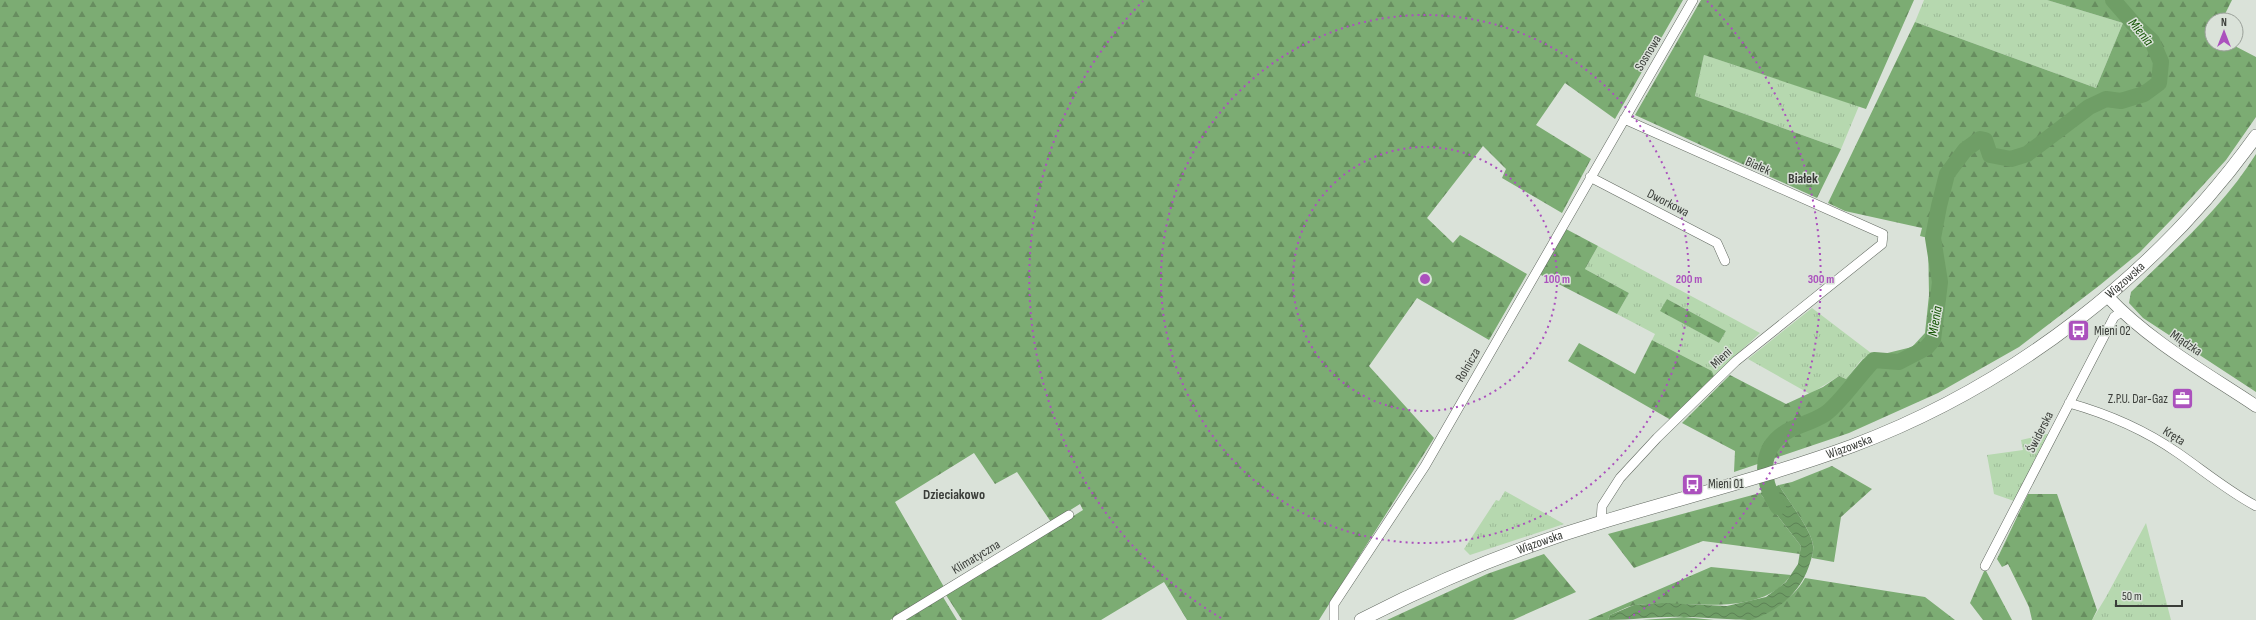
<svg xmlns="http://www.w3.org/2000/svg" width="2256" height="620" font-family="'Sofia Sans Condensed',sans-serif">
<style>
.grass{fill:url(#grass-tufts);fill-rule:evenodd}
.forest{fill:url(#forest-firs)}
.water{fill:url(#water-waves)}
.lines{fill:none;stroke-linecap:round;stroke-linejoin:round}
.river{stroke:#6f9e66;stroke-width:16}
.minor-casing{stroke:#626961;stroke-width:10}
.tertiary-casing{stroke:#626961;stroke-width:13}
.secondary-casing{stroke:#626961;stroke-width:14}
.minor{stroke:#fff;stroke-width:9}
.tertiary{stroke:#fff;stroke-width:12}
.secondary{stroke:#fff;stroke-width:13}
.ring{fill:none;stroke:#ab51bd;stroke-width:2;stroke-dasharray:2 4}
.labels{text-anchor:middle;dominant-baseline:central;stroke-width:3;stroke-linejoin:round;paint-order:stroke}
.street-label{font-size:13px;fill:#3a3d39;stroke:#dae2d9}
.poi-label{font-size:13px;fill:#3a3d39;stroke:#dae2d9;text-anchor:start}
.water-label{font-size:14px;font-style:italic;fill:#125401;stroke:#dae2d9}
.neighbourhood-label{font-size:14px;font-weight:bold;fill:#3a3d39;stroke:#dae2d9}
.centre{fill:#ab51bd;stroke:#dae2d9;stroke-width:2}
.ring-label{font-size:12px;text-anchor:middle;font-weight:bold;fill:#ab51bd;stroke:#dae2d9;stroke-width:3;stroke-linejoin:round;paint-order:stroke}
</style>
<defs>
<pattern id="grass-tufts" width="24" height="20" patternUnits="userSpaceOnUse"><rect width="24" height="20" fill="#b6d8af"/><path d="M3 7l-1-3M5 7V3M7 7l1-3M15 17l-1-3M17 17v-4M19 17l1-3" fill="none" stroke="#9dba97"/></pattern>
<pattern id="forest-firs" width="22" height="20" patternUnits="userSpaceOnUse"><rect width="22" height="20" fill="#7cac73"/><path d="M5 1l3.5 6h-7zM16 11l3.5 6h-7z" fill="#678d5f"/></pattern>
<pattern id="water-waves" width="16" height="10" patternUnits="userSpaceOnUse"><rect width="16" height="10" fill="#6f9e66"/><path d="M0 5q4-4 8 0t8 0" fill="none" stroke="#5c8255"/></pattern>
</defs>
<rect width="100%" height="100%" fill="#dae2d9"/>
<path class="grass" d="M1924,0H2047L2123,23L2096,88L1915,22Z
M1704,55L1859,106L1841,149L1695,96Z
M1598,246L1760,333L1714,376L1712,371L1652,340L1655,334L1617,314L1629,293L1585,269ZM1667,299L1726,331L1719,343L1661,311Z
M1812,308L1875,356L1862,359L1846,379L1839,376L1810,394L1748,359Z
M2051,433L2014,501L1994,494L1987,455L2023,450L2021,440Z
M1505,491L1564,524L1470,555L1464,549L1496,500L1499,501Z
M2146,523L2171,620H2092L2106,597Z"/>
<path class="forest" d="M0,0H1683L1615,119L1565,83L1536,125L1591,159L1562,213L1502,178L1506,169L1483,146L1427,218L1453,243L1460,235L1527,274L1489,340L1417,298L1369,366L1434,438L1319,620H1187L1164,582L1101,620H962L946,595L1083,510L1080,504L1051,522L1017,472L995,484L974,453L895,502L944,587L890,620H0Z
M1701,0H1914L1866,109L1704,55L1695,96L1841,149L1817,198L1635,115Z
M2047,0H2232L2222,20H2212V44H2231L2256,57V117L2226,160L2172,219L2140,252L2100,285L2019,347L1938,393L1849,433L1734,472L1735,451L1682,423L1730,375L1786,404L1823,387L1839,376L1846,379L1863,359L1912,347L1925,333L1929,295L1928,238L1920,236L1922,228L1845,211L1828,203L1915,22L2096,88L2123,23Z
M2256,154V392L2143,318L2129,303L2131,292C2175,249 2223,207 2256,154Z
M1566,229L1598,246L1585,269L1629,293L1617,314L1539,274Z
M1667,299L1726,331L1719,343L1660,311Z
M1652,340L1712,371L1714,376L1671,420L1568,361L1579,343L1635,374Z
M1832,466L1872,489L1841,517L1834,562L1812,558C1812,554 1814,549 1813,545C1811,529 1788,501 1779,485L1792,482Z
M1760,493L1801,546L1800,554L1703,541L1634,568L1608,534Z
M2028,494H2057L2097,610L2092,620H2032L2029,607L2008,564L2002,567L1997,559Z
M1544,554L1576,592L1513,620H1387L1487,574Z
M1711,567L1791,575C1760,620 1683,599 1636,605C1627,606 1618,612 1610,615L1608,620H1588Z
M1985,569L2012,620H1983L1970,603Z
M1805,578L1925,597L1955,620H1750C1772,609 1793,600 1805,578Z
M943,597L957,620H906Z
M1684,617L1714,620H1642Z"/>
<path class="water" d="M1779,485C1788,501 1812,530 1813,546C1814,552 1811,560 1809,566C1800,593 1778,611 1751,620C1734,620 1702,617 1684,617C1659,616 1634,620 1608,620L1610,615L1634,605L1662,603L1727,606L1766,597L1786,582L1798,564L1801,546L1760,493Z"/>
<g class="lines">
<path class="river" d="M1778,507C1762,483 1757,450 1786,432C1798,425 1813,422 1825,414C1839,405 1860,374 1874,360L1899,362L1926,348L1933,340L1940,282L1933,238L1939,206L1947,174L1965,150L1980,139L1985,140L1990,155L2011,159L2027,154L2089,107L2106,99L2121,101L2144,94L2159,83L2161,62L2152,41L2133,23L2113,0"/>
<defs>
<path id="minor" d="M1590,177L1717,243L1725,261
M2069,403C2108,414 2145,430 2178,453C2204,471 2228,491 2256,506
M1601,522L1602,506L1620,478L1657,438L1736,361L1882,244L1883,234L1624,119
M1985,566L2114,317L2121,312
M897,620L1069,515
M1334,620V604L1425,466L1693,0"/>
<path id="tertiary" d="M2107,296C2149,341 2205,372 2256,406"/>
<g id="secondary">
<path id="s1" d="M1361,620C1439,580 1518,547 1602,522C1685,497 1770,476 1852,446C2012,386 2156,275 2256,136"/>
</g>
</defs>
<use href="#minor" class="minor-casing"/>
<use href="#tertiary" class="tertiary-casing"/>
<use href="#secondary" class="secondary-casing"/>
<use href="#minor" class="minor"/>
<use href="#tertiary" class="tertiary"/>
<use href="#secondary" class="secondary"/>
</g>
<g class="ring">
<circle cx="1425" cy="279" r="132"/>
<circle cx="1425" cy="279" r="264"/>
<path d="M1221 618A396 396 0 0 1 1143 1M1707 1A396 396 0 0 1 1629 618"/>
</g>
<defs>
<symbol id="bus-square" viewBox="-11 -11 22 22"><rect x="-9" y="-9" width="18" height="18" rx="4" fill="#ab51bd" stroke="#dae2d9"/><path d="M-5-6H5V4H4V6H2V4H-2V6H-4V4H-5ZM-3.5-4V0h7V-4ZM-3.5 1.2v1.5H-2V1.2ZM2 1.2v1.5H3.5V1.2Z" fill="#fff"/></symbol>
<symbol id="office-square" viewBox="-11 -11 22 22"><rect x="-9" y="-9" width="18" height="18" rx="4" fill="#ab51bd" stroke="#dae2d9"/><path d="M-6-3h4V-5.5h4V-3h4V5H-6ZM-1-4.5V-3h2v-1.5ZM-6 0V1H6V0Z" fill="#fff"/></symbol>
</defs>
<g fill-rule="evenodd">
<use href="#bus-square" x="2066" y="318" width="25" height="25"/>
<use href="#office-square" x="2170" y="386" width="25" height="25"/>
<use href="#bus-square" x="1680" y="472" width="25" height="25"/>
</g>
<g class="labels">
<g class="street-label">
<text transform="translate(1648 53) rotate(-59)">Sosnowa</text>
<text transform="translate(1758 166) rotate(24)">Białek</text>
<text transform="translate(1668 203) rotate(27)">Dworkowa</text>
<text stroke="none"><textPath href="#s1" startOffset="843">Wiązowska</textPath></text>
<text transform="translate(2186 343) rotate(34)">Mlądzka</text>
<text transform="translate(1721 358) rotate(-43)">Mieni</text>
<text transform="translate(1468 365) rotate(-60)">Rolnicza</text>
<text transform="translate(2040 432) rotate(-63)">Świderska</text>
<text transform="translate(2174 436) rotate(32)">Kręta</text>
<text stroke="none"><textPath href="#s1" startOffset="519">Wiązowska</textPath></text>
<text stroke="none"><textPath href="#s1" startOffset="195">Wiązowska</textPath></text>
<text transform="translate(976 557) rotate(-31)">Klimatyczna</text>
</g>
<g class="poi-label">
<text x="2094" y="331">Mieni 02</text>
<text x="2168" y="399" text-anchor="end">Z.P.U. Dar-Gaz</text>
<text x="1708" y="484">Mieni 01</text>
</g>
<g class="water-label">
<text transform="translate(2141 32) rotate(50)">Mienia</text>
<text transform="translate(1935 321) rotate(-81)">Mienia</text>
</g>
<g class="neighbourhood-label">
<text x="1803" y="178">Białek</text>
<text x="954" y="494">Dzieciakowo</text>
</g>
</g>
<circle cx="1425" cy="279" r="6" class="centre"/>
<g class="ring-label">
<text x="1557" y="283">100 m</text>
<text x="1689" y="283">200 m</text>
<text x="1821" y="283">300 m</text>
</g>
<g transform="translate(2224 32)"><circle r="19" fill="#dae2d9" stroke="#9aa099"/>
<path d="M0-3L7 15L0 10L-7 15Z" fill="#ab51bd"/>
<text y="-6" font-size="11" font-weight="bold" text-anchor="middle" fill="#3a3d39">N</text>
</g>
<path d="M2116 600v6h66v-6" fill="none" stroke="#3a3d39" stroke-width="2"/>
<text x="2122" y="600" font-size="12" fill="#3a3d39" stroke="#dae2d9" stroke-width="3" paint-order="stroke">50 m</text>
</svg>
